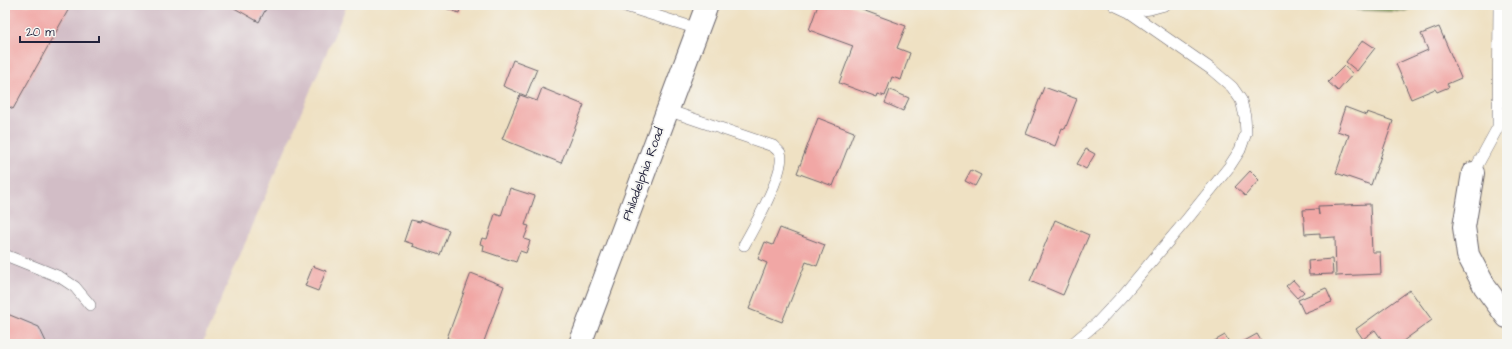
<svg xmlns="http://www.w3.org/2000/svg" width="1512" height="349" font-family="'Architects Daughter',sans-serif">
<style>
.industrial{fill:#d2bdc6}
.forest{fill:url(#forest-firs);stroke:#57644a}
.building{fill:#f1a7a5}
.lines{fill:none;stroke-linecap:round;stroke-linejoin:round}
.lane-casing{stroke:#6a656b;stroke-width:12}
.street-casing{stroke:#6a656b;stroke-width:24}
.secondary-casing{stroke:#6a656b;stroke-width:24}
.lane{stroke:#fff;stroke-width:11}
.street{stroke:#fff;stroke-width:22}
.secondary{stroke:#fff;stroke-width:22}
.labels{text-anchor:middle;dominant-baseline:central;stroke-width:3.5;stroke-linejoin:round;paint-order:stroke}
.street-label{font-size:13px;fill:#22223b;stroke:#f6f6f2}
</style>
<defs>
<pattern id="forest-firs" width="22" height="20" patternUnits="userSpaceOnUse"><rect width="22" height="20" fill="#8ca75a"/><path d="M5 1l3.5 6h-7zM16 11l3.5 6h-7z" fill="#72884c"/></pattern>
</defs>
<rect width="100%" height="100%" fill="#f6f6f2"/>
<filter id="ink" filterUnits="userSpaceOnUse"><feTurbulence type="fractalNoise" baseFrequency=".025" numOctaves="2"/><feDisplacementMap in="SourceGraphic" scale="8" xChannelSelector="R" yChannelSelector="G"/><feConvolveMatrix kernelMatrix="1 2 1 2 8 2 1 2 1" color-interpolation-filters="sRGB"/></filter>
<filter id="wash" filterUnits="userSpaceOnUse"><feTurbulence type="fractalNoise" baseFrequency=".012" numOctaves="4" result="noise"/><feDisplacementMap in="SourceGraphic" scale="16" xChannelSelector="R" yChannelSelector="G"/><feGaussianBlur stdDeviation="0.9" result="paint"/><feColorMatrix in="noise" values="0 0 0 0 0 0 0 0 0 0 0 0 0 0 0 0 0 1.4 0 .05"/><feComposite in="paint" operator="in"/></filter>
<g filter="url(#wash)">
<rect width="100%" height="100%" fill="#efe1c3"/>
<path class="industrial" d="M5,5H347L202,344H5Z"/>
<path class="forest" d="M1354,5H1412L1407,12L1356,10Z"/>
<g id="blocks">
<path class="building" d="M5,5H71L13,109L5,104Z
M229,5H268L259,22Z
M437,5H461L459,13Z
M818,5H849L906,26L897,48L910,53L901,80L892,77L885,96L878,94L877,97L839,83L853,46L809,30Z
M1439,27L1461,78L1447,84L1449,87L1437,92L1435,89L1411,99L1396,64L1428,50L1421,34Z
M1363,40L1375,48L1357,71L1346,62Z
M513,60L537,69L526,96L503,86Z
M1344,66L1353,74L1338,91L1328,82Z
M1044,87L1077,99L1065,129L1062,128L1055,146L1026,134Z
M542,88L584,105L561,163L502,139L520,95L537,101Z
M890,90L909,98L903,111L885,103Z
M1345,107L1366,115L1367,112L1393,121L1371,185L1336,173L1349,135L1337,131Z
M818,118L854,132L833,186L797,173Z
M1086,149L1095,154L1086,169L1077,164Z
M971,170L981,175L975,186L965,181Z
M1250,171L1259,180L1245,196L1235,187Z
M510,188L535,196L525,225L529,226L524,239L530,241L526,253L520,251L516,262L483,251L484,245L480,244L482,238L487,239L495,214L501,216Z
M1370,204L1372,252H1380L1381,274L1336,276L1335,237L1320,238V233L1305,234L1303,210L1318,209L1319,215L1318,206Z
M411,220L420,222L421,220L449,230L440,255L412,246L413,244L404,241Z
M1055,220L1089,235L1063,295L1030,281Z
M780,228L825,245L817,266L806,262L782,322L749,309L767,263L758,259L765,242L773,245Z
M1332,259L1333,274L1309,275L1308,261Z
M313,266L326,271L318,291L305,286Z
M471,273L504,286L483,344H463L447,338Z
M1293,280L1304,292L1297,298L1286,286Z
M1326,288L1332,302L1304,313L1298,300Z
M1410,290L1432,320L1399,344H1385L1375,330L1363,339L1356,329Z
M5,313L39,327L47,344H5Z
M1257,334L1263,344H1239Z
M1225,335L1230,344H1209Z"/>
</g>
</g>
<g filter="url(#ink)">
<use href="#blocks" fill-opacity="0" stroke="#6a656b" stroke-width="1"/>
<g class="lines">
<defs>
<path id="lane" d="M622,5L698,29
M1114,5L1129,12L1150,9L1165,5
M667,110L773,146C775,148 779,151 780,153C787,169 753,229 744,245
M1473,173L1498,127L1499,5
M5,255L60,277L75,287L90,305
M1072,344L1097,323L1124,294L1188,218L1229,167L1240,150L1246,133L1245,117L1241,100L1232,87L1211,69L1129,12"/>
<path id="street" d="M1473,173L1464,227L1468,255L1485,287L1507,317"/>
<path id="secondary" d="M580,344L707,5"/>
</defs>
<use href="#lane" class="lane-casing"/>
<use href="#street" class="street-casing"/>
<use href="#secondary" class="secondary-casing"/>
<use href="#lane" class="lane"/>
<use href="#street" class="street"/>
<use href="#secondary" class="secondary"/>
</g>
</g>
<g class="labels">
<g class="street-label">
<text transform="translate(643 174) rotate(-70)">Philadelphia Road</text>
</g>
</g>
<rect width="1512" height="349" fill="none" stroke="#f6f6f2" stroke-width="20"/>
<path d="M20 36v6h79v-6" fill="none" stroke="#22223b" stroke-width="2"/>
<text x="26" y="36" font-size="12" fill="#22223b" stroke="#f6f6f2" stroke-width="3" paint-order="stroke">20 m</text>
</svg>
